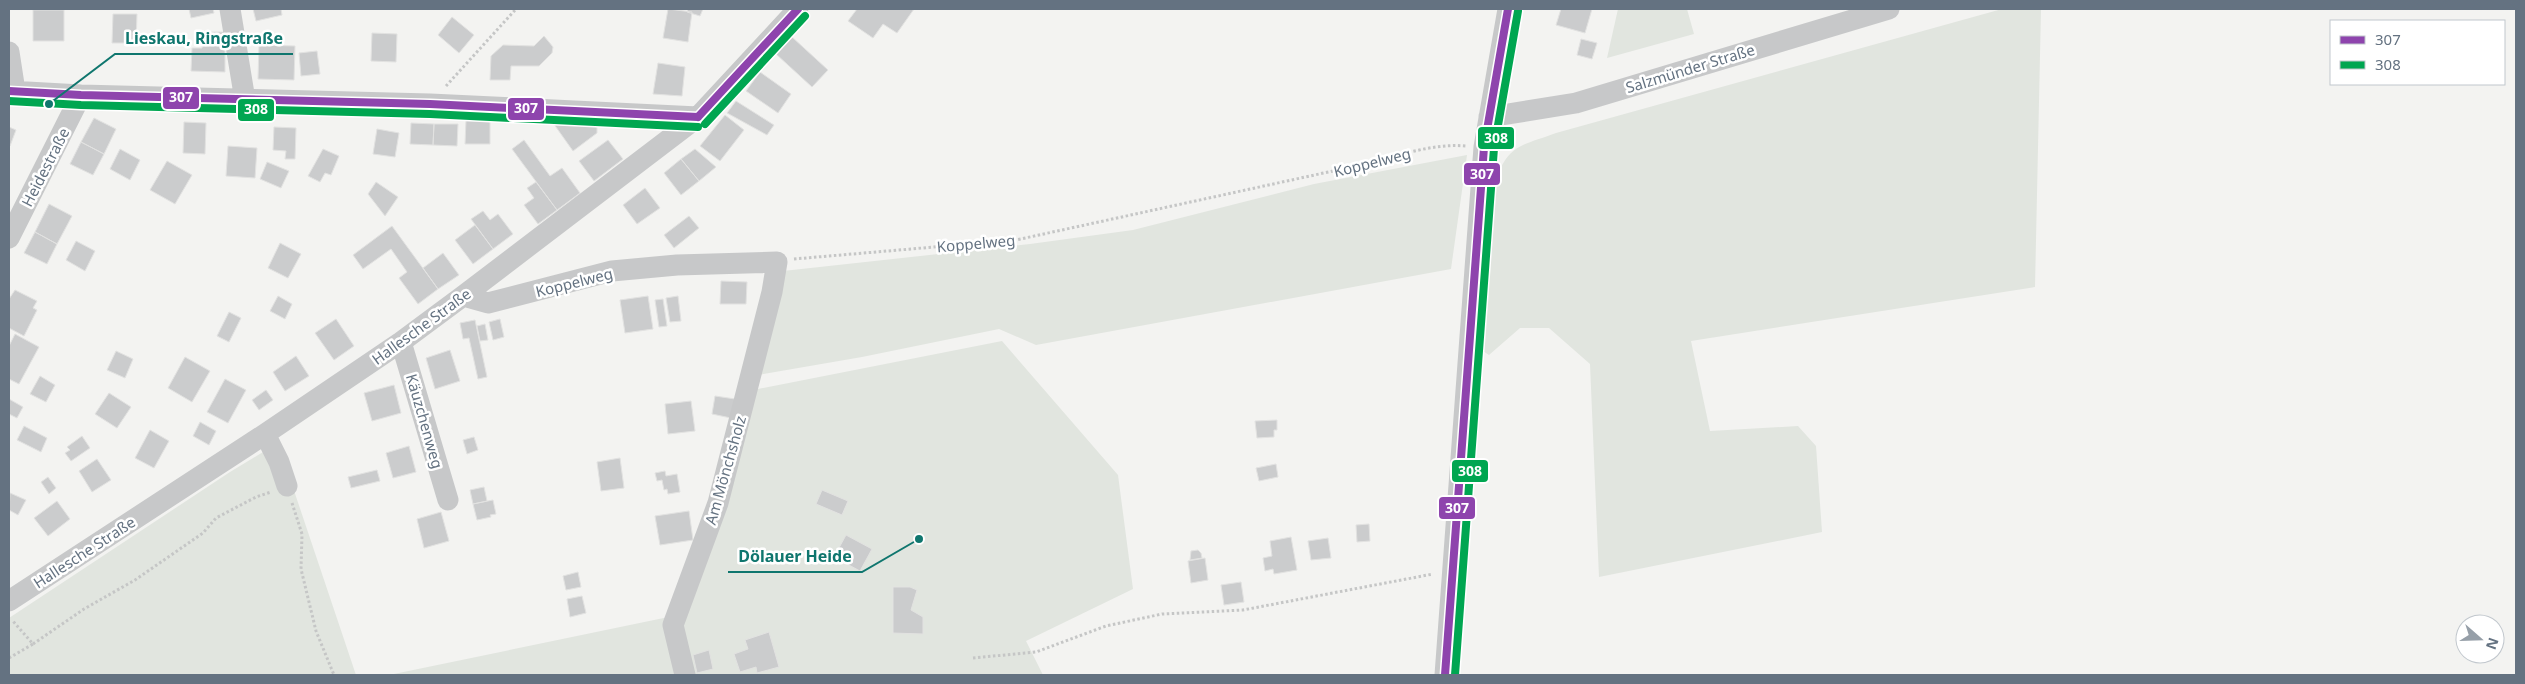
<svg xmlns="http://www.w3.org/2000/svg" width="2525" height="684" font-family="'Noto Sans',sans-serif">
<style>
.green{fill:#e1e5df}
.building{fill:#cbcccd;stroke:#e2e2e1}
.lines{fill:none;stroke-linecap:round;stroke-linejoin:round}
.path{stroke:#c5c6c6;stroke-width:3;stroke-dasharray:2.5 2.5;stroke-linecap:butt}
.minor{stroke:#c7c8c9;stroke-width:21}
.bus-1-casing{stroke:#fff;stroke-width:11}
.bus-2-casing{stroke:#fff;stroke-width:11}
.bus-1{stroke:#8e44ad;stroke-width:8}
.bus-2{stroke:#00a651;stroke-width:8}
.labels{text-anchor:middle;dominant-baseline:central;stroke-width:5;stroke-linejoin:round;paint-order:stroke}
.street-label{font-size:15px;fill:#647281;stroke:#fff}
.leader{fill:none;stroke:#0f766e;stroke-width:2}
.callout-dot{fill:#0f766e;stroke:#fff;stroke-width:2}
.callout-label{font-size:16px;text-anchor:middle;font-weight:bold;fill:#0f766e;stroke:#fff;stroke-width:5;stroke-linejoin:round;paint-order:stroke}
.line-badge{stroke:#fff;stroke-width:2}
.badge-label{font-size:14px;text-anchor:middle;font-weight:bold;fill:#fff}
</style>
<rect width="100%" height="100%" fill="#f3f3f1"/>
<path class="green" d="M1618,9H1687L1694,34L1607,58Z
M2002,9H2041L2035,287L1691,341L1710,431L1798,426L1816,446L1822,532L1599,577L1590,364L1549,328H1520L1489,355L1480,349L1495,181C1509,143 1522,146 1556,133Z
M1467,155L1451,269L1036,345L999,329L862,357L758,375L783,271L1030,244L1133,230L1314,184Z
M1002,341L1118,475L1133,589L1026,641L1043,675H389L683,614L753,390Z
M278,443L356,675H9V618L230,472Z"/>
<path class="building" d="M189,9H213L214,13L191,18Z
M253,9H281L282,15L256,21Z
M668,9L692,12L688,42L663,38Z
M688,9H703L700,16L687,12Z
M857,9H914L897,33L883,24L873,38L848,21Z
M1561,9H1592L1585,33L1556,25Z
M33,10H64V41H33Z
M113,14H137L136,43H112Z
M452,17L474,35L459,53L438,35Z
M203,32H225V72L191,71L192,48H202Z
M372,33L397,34L396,62L371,61Z
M544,36L553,47L552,53L539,66H511L510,80H490L491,56L503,45L534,46Z
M792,37L828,70L812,87L776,54Z
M1581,39L1597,43L1592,59L1577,55Z
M259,45L295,46L294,80L258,79Z
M317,51L320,74L301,76L299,53Z
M658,63L685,67L682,96L653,94Z
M760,72L791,94L778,113L746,91Z
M736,101L774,125L767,135L727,113Z
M725,115L744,130L720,161L700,146Z
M94,118L116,129L104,154L81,142Z
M466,120H490V144H465Z
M551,120L597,122V133L573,151Z
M184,122L206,123L205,154L183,153Z
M411,123L434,124L433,145L410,144Z
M434,124H458L457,146L433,145Z
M9,127L16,130L10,146L9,145Z
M274,127L296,128L295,159H285L286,151L273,150Z
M377,129L399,133L395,157L373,154Z
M524,140L550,176L562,168L580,193L557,210L512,149Z
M608,140L623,159L594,181L579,161Z
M81,142L104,154L93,175L70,164Z
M228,146L257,148L255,178L226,176Z
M120,149L140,160L130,180L110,169Z
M323,149L339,156L331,175L325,173L320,182L308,176Z
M695,149L716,167L699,181L681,159Z
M681,159L699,181L681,195L664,173Z
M167,161L192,175L175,204L150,190Z
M267,162L289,171L281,188L260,179Z
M376,182L398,197L385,216L368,194Z
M536,182L557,210L538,224L524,205L534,198L527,188Z
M645,188L660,208L637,224L623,205Z
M49,204L72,216L57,244L35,232Z
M483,211L490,220L498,214L513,234L493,249L471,219Z
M689,216L699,228L674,248L664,235Z
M475,225L493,249L473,264L455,240Z
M392,226L438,289L418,304L399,278L407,272L391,249L363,269L353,255Z
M35,232L57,244L47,264L24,253Z
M76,241L95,251L85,271L66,260Z
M280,243L301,254L288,278L268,268Z
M443,253L459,275L438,289L423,268Z
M721,281L747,282L746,304H720Z
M15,290L37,301L33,308L37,310L24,336L9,328V299Z
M278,296L292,304L285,319L270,311Z
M648,296L653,329L625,333L620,300Z
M678,296L681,321L670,322L666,298Z
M663,299L667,326L659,327L655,300Z
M229,312L241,318L229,342L217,336Z
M336,319L354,346L334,360L315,333Z
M500,319L504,337L493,340L489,322Z
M475,320L487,377L478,379L469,338L463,339L460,323Z
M485,324L488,340L480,341L477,326Z
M15,334L39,347L19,384L9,379V346Z
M450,350L460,381L435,389L426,358Z
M116,351L133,359L125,378L107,370Z
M296,356L309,376L285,391L273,372Z
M185,357L210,371L192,402L168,388Z
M40,376L55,385L46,402L30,394Z
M225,379L246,390L228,423L207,412Z
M394,385L401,413L372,421L364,393Z
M266,390L273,400L259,410L252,400Z
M109,393L131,407L117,428L95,414Z
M715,396L735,399L731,418L712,414Z
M9,399L23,407L17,418L9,414Z
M691,401L695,431L668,434L665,404Z
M1277,420V430H1274V437L1257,438L1255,421Z
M200,422L216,431L209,445L193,436Z
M24,426L47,438L41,452L17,440Z
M150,430L169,441L154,468L135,458Z
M82,436L90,448L71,461L65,453L70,450L67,447Z
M474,437L478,450L467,454L463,440Z
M409,446L416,472L393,478L386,453Z
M620,458L624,488L601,491L597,462Z
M97,459L111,480L92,492L79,471Z
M1276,464L1278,477L1259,481L1256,468Z
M377,470L380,481L351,488L348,477Z
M665,471L666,476L677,474L680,492L668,494L667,489L664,490L662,480L657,481L655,473Z
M48,477L56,488L49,494L41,482Z
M484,487L487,501L473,504L470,490Z
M822,490L848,501L842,515L816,504Z
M10,493L26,500L18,515L9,510Z
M493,500L496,514L490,515L491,517L477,520L473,504Z
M57,501L70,519L48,536L34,518Z
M689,511L693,540L660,545L655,516Z
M441,512L449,541L424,548L417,519Z
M1369,524L1370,541L1357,542L1356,525Z
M846,535L872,549L860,571L834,557Z
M1291,537L1297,570L1274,574L1273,569L1265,571L1263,558L1272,556L1270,541Z
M1328,538L1331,558L1311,560L1308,541Z
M1198,550L1201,553L1202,558L1190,560L1191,551Z
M1205,558L1208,580L1191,583L1188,561Z
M578,572L581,587L566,590L563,576Z
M1241,582L1244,602L1224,605L1221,585Z
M893,587H910L917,590L911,610L923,617V634L893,633Z
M582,596L586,613L570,617L567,599Z
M769,632L779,667L757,673L756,667L740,672L734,654L748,649L745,640Z
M709,650L713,669L697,673L693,655Z"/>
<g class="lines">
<path class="path" d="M446,86L516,9
M794,259L1016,240L1365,164C1398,156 1432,143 1466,146
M292,503L302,534L301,569L316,631L334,675
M33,644L84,609L135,580L203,533L216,518L256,497L271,492
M9,658L33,644L12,620
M973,658L1036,652L1106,626L1162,614L1243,610L1433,574"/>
<path class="minor" d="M230,9L245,100
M9,52L15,91
M9,91L81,95L430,104L698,117
M1489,117L1576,103L1889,9
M9,238L81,95
M463,296L488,303L612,271L677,265L777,262L772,292L718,503L673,625L685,675
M401,342L448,500
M265,434L279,462L287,486
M9,601L265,434L401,342L463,296L698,117L798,9
M1445,675L1484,147L1508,9"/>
<defs>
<path id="bus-1" d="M9,91L81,95L430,104L698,117
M698,117L798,9
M1445,675L1484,147L1508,9"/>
<path id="bus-2" d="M9,101L81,105L430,114L698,127
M705,124L805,16
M1455,675L1494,148L1518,11"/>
</defs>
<use href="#bus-1" class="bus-1-casing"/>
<use href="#bus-2" class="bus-2-casing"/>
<use href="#bus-1" class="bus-1"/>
<use href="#bus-2" class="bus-2"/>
</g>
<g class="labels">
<g class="street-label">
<text transform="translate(1690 68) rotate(-17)">Salzmünder Straße</text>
<text transform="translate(1372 162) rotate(-14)">Koppelweg</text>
<text transform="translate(45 167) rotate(-63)">Heidestraße</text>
<text transform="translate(976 243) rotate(-5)">Koppelweg</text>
<text transform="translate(574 282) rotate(-14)">Koppelweg</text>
<text transform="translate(421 326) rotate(-36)">Hallesche Straße</text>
<text transform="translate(425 421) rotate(74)">Käuzchenweg</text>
<text transform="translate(725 470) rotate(-74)">Am Mönchsholz</text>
<text transform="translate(84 552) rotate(-33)">Hallesche Straße</text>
</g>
</g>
<path class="leader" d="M49 104L115 54H293M919 539L862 572H728"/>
<g class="callout-dot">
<circle cx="49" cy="104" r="5"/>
<circle cx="919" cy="539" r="5"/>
</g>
<g class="callout-label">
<text x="204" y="44">Lieskau, Ringstraße</text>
<text x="795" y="562">Dölauer Heide</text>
</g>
<g class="line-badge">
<rect x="162" y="86" width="38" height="24" rx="5" fill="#8e44ad"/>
<rect x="507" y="97" width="38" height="24" rx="5" fill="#8e44ad"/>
<rect x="237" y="98" width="38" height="24" rx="5" fill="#00a651"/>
<rect x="1477" y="126" width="38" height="24" rx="5" fill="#00a651"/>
<rect x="1463" y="162" width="38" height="24" rx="5" fill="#8e44ad"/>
<rect x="1451" y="459" width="38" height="24" rx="5" fill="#00a651"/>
<rect x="1438" y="496" width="38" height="24" rx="5" fill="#8e44ad"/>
</g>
<g class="badge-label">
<text x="181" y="102">307</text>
<text x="526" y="113">307</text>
<text x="256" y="114">308</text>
<text x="1496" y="143">308</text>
<text x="1482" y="179">307</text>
<text x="1470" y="476">308</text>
<text x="1457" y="513">307</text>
</g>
<rect width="2525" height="684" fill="none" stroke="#647281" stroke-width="20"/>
<rect x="2330" y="20" width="175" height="65" fill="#ffffff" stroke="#c1c7cd"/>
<rect x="2340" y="36" width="25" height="8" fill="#8e44ad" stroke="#c1c7cd"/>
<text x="2375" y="45" font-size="15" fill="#647281">307</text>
<rect x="2340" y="61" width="25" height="8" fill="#00a651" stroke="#c1c7cd"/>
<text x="2375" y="70" font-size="15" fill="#647281">308</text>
<g transform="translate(2480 639) rotate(110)"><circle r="24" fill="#ffffff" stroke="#c1c7cd"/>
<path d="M0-4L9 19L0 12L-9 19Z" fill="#969fa8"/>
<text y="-8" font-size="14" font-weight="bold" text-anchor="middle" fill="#647281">N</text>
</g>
</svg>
